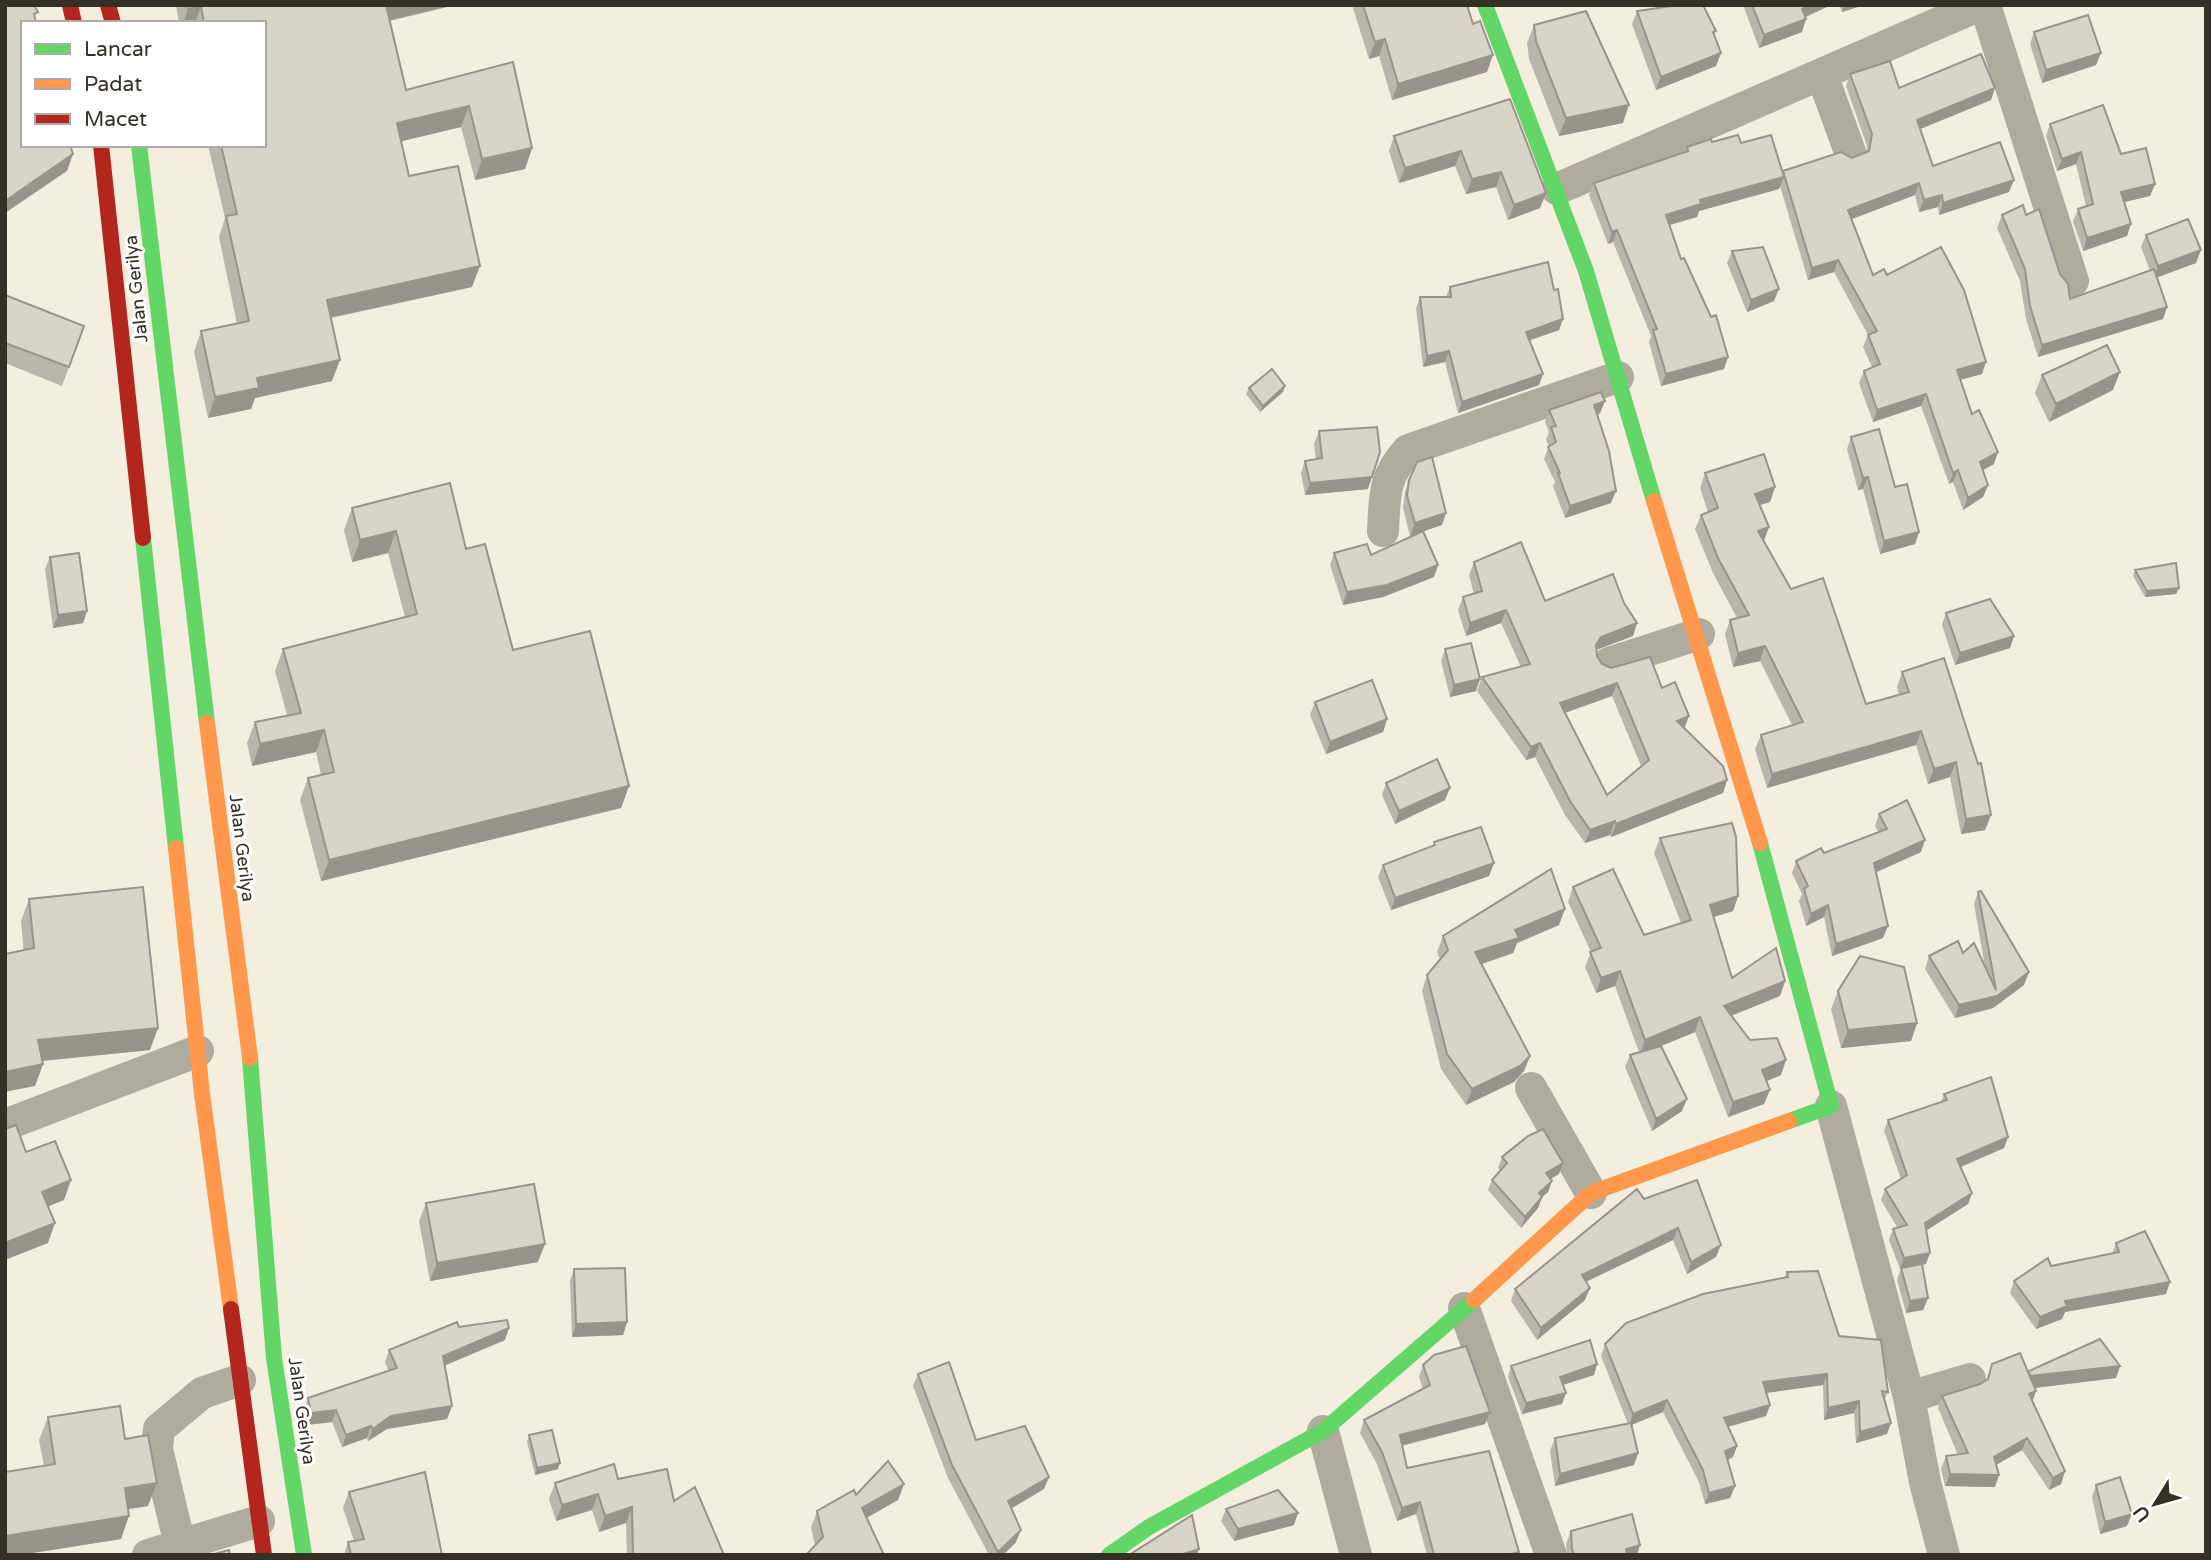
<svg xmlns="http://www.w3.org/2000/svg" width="2211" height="1560" font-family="'Varela Round',sans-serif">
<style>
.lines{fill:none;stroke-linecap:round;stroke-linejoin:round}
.street{stroke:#afac9e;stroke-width:32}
.fast{stroke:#63d668;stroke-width:16}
.slow{stroke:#ff974d;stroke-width:16}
.jam{stroke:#b3261e;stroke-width:16}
.wall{fill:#bbb6ac;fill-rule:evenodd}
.shaded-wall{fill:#98948c}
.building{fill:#d9d4c8;stroke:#98948c;stroke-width:2;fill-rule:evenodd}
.labels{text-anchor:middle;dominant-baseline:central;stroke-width:6;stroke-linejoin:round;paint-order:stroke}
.street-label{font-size:18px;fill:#343026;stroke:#fff}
</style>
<rect width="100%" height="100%" fill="#f4eedf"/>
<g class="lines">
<path class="street" d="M1985,5L2073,281
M1822,75L1850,152
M1557,189L1980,5
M1383,531C1385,495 1383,478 1408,450L1618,377
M1609,663L1699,634
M1531,1088L1591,1193
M1831,1106L1909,1397L1925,1482L1944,1555
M5,1125L198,1051
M1464,1308L1551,1555
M1909,1397L1970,1379
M1323,1431L1356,1555
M180,1545L157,1449L159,1429L202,1393L240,1380
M148,1555L259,1521"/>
<path class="fast" d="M1485,5L1586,271L1654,501
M139,145L207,723
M143,538L176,848
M1760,843L1831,1106L1789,1121
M250,1058L274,1358L304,1555
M1109,1555L1149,1527L1323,1431L1474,1300"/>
<path class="slow" d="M1654,501L1760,843
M207,723L250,1058
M176,848L202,1094L231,1309
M1474,1300L1591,1193L1789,1121"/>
<path class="jam" d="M70,5L74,23
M108,5L113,23
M101,145L143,538
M231,1309L264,1555"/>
</g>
<path class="wall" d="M176,5H455L390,21L406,90L513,62L532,148L525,169L475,180L461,127L401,141L409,176L472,287L331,318L332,381L255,398L251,409L208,418L194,352L201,331L237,324L219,237L225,218L208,145H264V23H179Z
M1352,5H1467L1487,72L1392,100L1379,56L1369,59Z
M1668,5H1703L1716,31L1714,35L1721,53L1716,66L1656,90L1632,24L1637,11L1668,7Z
M1743,5H1831L1805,17L1806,19L1802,32L1759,48Z
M1839,5H1864L1842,12Z
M1534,25L1623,123L1559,136L1529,59L1527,43Z
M2034,32L2101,53L2096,65L2042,83L2030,44Z
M1850,74L1899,88L1991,100L1920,129L1933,166L2009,192L1939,215L1938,207L1919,212L1915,195L1852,219L1873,275H1887L1982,374L1960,380L1972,414L1994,464L1983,470L1988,485L1983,497L1963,510L1953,482L1949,484L1921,406L1873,422L1859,383L1864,371L1872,367L1863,347L1868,335L1834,272L1808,280L1780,186L1779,189L1699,211L1697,217L1670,225L1681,259L1724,369L1661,386L1649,342L1651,336L1613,242L1608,244L1589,195L1594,183L1685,152L1687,147L1712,142L1741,143L1783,173V171L1852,158L1866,152L1867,146L1846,86Z
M1510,99L1540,208L1508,220L1496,187L1466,194L1455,166L1399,183L1389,151L1394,136Z
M2050,124L2121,154L2155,184L2150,196L2124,202L2127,236L2083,251L2073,221L2078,209L2086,206L2076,164L2057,171L2046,136Z
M2002,215H2026L2060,274L2070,299L2150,271L2141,247L2146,235L2196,263L2157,277L2167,307L2163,319L2038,357L2026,319L2020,281L1997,228Z
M1732,251L1774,301L1747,312L1727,263Z
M1450,287L1554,290L1563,319L1559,330L1530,340L1543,374L1539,385L1458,413L1445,362L1423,367L1416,308L1420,297H1446Z
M5,295L84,326L62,386L5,363Z
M2042,375L2113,390L2049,422L2035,393Z
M1249,388L1283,392L1260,412L1246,394Z
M1605,401L1600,413L1598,415L1611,503L1565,518L1553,486L1555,482L1544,459L1549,446L1546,440L1549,432L1545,422L1549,410Z
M1319,431L1368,489L1305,495L1301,473L1305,461L1316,459L1314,444Z
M1851,437L1895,487L1919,532L1915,544L1880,554L1863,489L1858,490L1847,449Z
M1705,473L1775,487L1770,502L1760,505L1769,527L1764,541L1791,589L1866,704L1899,695L1897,687L1902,672L1991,815L1985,830L1961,834L1950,777L1928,784L1916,745L1767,788L1755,749L1761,735L1792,725L1760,661L1733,667L1725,634L1730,620L1737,618L1713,573L1695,529L1701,515L1708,512L1700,488Z
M1409,480L1442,525L1423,531L1438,565L1434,577L1383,597L1343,605L1330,565L1334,553L1371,555L1418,533L1410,536L1403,508L1405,492Z
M352,508L466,549L513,650L629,786L621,808L321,881L300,800L308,778L321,775L316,752L252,766L247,743L255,722L287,715L275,671L283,649L405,617L388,553L352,562L344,530Z
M50,557L87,611L83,623L53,628L45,569Z
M1474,562L1545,601L1624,603L1637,623L1633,636L1596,650L1597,656L1602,664L1662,688L1689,716L1684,728L1727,780L1723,793L1611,837L1610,835L1585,843L1565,815L1535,757L1526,760L1477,691L1482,677L1521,667L1501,623L1466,636L1458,610L1463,597L1474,594L1469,575ZM1612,696L1641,766L1607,795L1565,713Z
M2135,570L2179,588L2176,594L2145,597L2133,576Z
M1946,613L2014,636L2010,648L1955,665L1942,625Z
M1445,649L1476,691L1450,697L1441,661Z
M1315,702L1387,719L1383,732L1326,754L1310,715Z
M1386,783L1445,800L1395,824L1382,795Z
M1879,814L1921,852L1876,872L1883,938L1832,956L1824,917L1806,926L1799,901L1802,894L1792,873L1796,861L1824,853L1878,832L1875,826Z
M1660,838L1738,896L1733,911L1713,917L1732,978L1785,981L1780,996L1731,1016L1750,1040L1781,1075L1767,1081L1764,1104L1728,1117L1695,1032L1660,1046L1682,1111L1652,1131L1625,1067L1630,1055L1639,1052L1615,986L1596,993L1585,967L1591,952L1568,902L1573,887L1644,935L1681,923L1654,853Z
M1434,842L1494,863L1489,876L1391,910L1378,877L1383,865L1433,846Z
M1978,892L2024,985L1993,1008L1955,1018L1925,969L1929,956L1985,967L1974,904Z
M29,899L150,1050L43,1061V1064L35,1086L21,921Z
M1559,925L1517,943L1513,953L1482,964L1530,1056L1524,1071L1514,1082L1466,1105L1441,1069L1422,991L1427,975L1440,959L1437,952L1443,936Z
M1838,991L1917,1023L1911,1041L1841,1048L1831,1009Z
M1944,1094L2008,1137L2004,1148L1961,1167L1972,1193L1968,1204L1926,1230V1264L1922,1265L1928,1298L1923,1310L1906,1313L1897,1280L1901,1268L1900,1269L1889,1240L1893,1229L1897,1227L1881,1200L1885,1189L1901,1179L1884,1131L1888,1120L1941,1102Z
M1502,1157L1559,1174L1550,1179L1552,1181L1548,1192L1542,1197L1538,1208L1521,1228L1488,1190L1492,1180L1500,1170L1498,1168Z
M1644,1199L1716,1257L1687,1274L1673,1240L1586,1282L1585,1300L1537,1340L1511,1301L1515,1289Z
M426,1203L538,1262L430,1281L419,1221Z
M2116,1243L2166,1294L2065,1312L2062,1319L2036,1329L2010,1293L2014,1281L2051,1266L2112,1254Z
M574,1269L627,1322L623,1335L572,1337L570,1281Z
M1787,1272L1839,1336L1888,1392L1884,1401L1887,1434L1856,1443L1854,1413L1824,1420L1823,1385L1766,1393L1770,1405L1766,1416L1728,1427L1737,1446L1733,1457L1728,1460L1735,1486L1730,1498L1705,1504L1699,1482L1663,1412L1632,1424L1638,1453L1634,1465L1555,1486L1550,1451L1555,1438L1628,1424L1601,1356L1605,1344L1784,1278Z
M459,1327L505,1340L445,1365L452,1406L447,1419L387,1429L368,1441L367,1438L342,1447L332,1422L306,1425L304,1410L308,1398L388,1370L385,1362L389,1350Z
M1597,1364L1594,1375L1563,1385L1562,1404L1522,1414L1508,1377L1511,1366Z
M1992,1364L2028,1373L2120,1366L2116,1378L2035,1388L2032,1401L2065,1471L2061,1484L2049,1490L2022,1450L1996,1465L1995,1487L1945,1486L1941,1469L1946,1456L1958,1455L1938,1408L1942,1396L1980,1384L1987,1380Z
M1423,1365L1485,1424L1402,1446L1407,1468L1519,1552L1518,1555H1427L1416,1514L1397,1521L1377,1464L1360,1433L1364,1420L1423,1389L1419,1377Z
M918,1374L976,1440L1049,1477L1044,1489L1011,1508L1016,1542L1003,1555H989L948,1478L913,1386Z
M48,1417L125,1439L148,1506L128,1509L121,1539L20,1555H5L44,1466L39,1440Z
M529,1435L558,1469L535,1475L527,1442Z
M618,1479L674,1501L724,1555H627L626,1523L599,1532L592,1510L556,1521L549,1499L555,1483Z
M904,1484L898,1500L815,1545L811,1528L817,1511L856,1495Z
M2096,1485L2127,1526L2100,1534L2092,1497Z
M349,1492L442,1555L354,1541L343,1508Z
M1226,1509L1294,1525L1234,1541L1221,1521Z
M1571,1531L1640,1545L1637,1555H1567L1566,1544Z
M348,1542L351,1555H344Z"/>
<path class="shaded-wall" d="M384,5H455L378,23Z
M1809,5H1831L1797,21L1802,9Z
M1844,5H1864L1842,12Z
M201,6L195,23H183L188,9Z
M1806,19L1802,32L1759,48L1764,35Z
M1385,39L1379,56L1369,59L1375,42Z
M1721,53L1716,66L1656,90L1661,77Z
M2101,53L2096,65L2042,83L2046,70Z
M1493,55L1487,72L1392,100L1398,84Z
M1995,88L1991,100L1913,132L1917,120Z
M1629,105L1623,123L1559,136L1566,118Z
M469,106L461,127L390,144L397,123Z
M532,148L525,169L475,180L482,159Z
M1461,151L1455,166L1399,183L1405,168Z
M2081,152L2076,164L2057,171L2062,159Z
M73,154L67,171L5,213V201Z
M1501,172L1496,187L1466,194L1472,179Z
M1784,177L1779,189L1699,211L1697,217L1662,227L1666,215L1700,200Z
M2014,180L2009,192L1939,215L1943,203Z
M1919,183L1915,195L1844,222L1848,210Z
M2155,184L2150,196L2116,204L2121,192Z
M1546,193L1540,208L1508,220L1514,205Z
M1942,195L1938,207L1919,212L1924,200Z
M2131,224L2127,236L2083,251L2087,238Z
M1617,230L1613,242L1608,244L1612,232Z
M2201,250L2196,263L2153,279L2158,266Z
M1838,260L1834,272L1808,280L1812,268Z
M480,266L472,287L319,320L327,300Z
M1779,289L1774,301L1747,312L1751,300Z
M2167,307L2163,319L2038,357L2042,345Z
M1563,319L1559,330L1522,343L1526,332Z
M1449,351L1445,362L1423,367L1427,356Z
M1728,357L1724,369L1661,386L1666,374Z
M340,360L332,381L255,398L251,409L208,418L215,397L257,378Z
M1986,362L1982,374L1952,382L1957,370Z
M2120,372L2113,390L2049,422L2056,404Z
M1543,374L1539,385L1458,413L1462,402Z
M1285,386L1283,392L1260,412L1263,406Z
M1926,394L1921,406L1873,422L1877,410Z
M1605,401L1600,413L1590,418L1594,405Z
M1998,452L1994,464L1976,474L1980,462Z
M1958,470L1953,482L1949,484L1953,473Z
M1372,477L1368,489L1305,495L1310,483Z
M1868,477L1863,489L1858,490L1863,478Z
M1988,485L1983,497L1963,510L1968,498Z
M1775,487L1770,502L1750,508L1755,494Z
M1616,491L1611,503L1565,518L1570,506Z
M1446,513L1442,525L1410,536L1415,523Z
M1769,527L1763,542L1758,531Z
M396,531L388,553L352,562L360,540Z
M1919,532L1915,544L1880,554L1884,541Z
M1438,565L1434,577L1383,597L1343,605L1347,592Z
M2179,588L2176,594L2145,597L2147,591Z
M1506,610L1501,623L1466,636L1470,623Z
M87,611L83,623L53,628L58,615Z
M1637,623L1633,636L1596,650V645L1601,637Z
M2014,636L2010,648L1955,665L1960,653Z
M1765,646L1760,661L1733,667L1738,653Z
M1480,679L1476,691L1450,697L1454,685Z
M1617,683L1612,696L1556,716L1560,703Z
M1689,716L1684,729L1677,721Z
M1387,719L1383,732L1326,754L1330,742Z
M324,730L316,752L252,766L260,744Z
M1921,731L1916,745L1767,788L1772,774Z
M1540,743L1535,757L1526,760L1531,747Z
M1956,762L1950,777L1928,784L1934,769Z
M1727,780L1723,793L1611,837L1616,824Z
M629,786L621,808L321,881L329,860Z
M1450,788L1445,800L1395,824L1399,811Z
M1991,815L1985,830L1961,834L1966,819Z
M1615,821L1610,835L1585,843L1590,830Z
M1925,840L1921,852L1870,875L1874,863Z
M1494,863L1489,876L1391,910L1395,898Z
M1738,896L1733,911L1704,920L1710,905Z
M1828,905L1824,917L1806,926L1811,914Z
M1565,909L1559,925L1517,943L1513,953L1470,968L1475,952L1515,930Z
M1888,926L1883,938L1832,956L1836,944Z
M1620,971L1615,986L1596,993L1601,978Z
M2029,972L2024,985L1993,1008L1955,1018L1959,1005Z
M1785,981L1780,996L1718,1021L1724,1006Z
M1700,1017L1695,1032L1640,1055L1645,1040Z
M1917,1023L1911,1041L1841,1048L1848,1030Z
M158,1028L150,1050L30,1062L38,1040Z
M1530,1056L1524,1071L1514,1082L1466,1105L1472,1089Z
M1786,1060L1781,1075L1757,1085L1762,1070Z
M43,1064L35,1086L5,1092V1072Z
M1770,1090L1764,1104L1728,1117L1733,1102Z
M1687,1099L1682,1111L1652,1131L1656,1119Z
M2008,1137L2004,1148L1953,1170L1957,1159Z
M1563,1163L1559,1174L1542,1184L1546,1173Z
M71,1180L64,1200L35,1212L42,1192Z
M1552,1181L1548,1192L1535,1203L1539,1193Z
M1972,1193L1968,1204L1921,1234L1925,1223Z
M1542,1197L1538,1208L1521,1228L1525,1217Z
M55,1223L48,1243L5,1260V1243Z
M1678,1228L1673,1240L1577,1286L1582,1275Z
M545,1244L538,1262L430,1281L437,1263Z
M1721,1245L1716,1257L1687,1274L1691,1262Z
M1930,1253L1926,1264L1900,1269L1904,1258Z
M2170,1282L2166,1294L2065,1312L2062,1319L2036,1329L2040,1317L2065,1301Z
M1590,1288L1585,1300L1537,1340L1541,1328Z
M1928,1298L1923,1310L1906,1313L1910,1301Z
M627,1322L623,1335L572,1337L576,1324Z
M509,1328L505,1340L439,1368L443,1356Z
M1597,1364L1594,1375L1556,1387L1560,1377Z
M2120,1366L2116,1378L2026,1389L2030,1376Z
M1827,1374L1823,1385L1759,1394L1763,1382Z
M2036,1391L2032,1403L2029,1394Z
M1566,1393L1562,1404L1522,1414L1526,1403Z
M1667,1400L1663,1412L1629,1426L1633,1414Z
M1859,1401L1854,1413L1824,1420L1828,1408Z
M1770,1405L1766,1416L1719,1429L1724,1418Z
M452,1406L447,1419L387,1429L368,1441L373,1429L391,1416Z
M336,1410L332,1422L306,1425L311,1413Z
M1490,1412L1485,1424L1395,1447L1400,1435Z
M1891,1423L1887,1434L1856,1443L1860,1432Z
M371,1426L367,1438L342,1447L346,1435Z
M2027,1438L2022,1450L1989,1469L1994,1457Z
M1737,1446L1733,1457L1721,1463L1725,1451Z
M1638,1453L1634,1465L1555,1486L1560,1474Z
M560,1463L558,1469L535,1475L537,1468Z
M2065,1471L2061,1484L2049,1490L2053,1478Z
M1950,1474L1999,1475L1995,1487L1945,1486Z
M1049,1477L1044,1489L1004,1513L1008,1501Z
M157,1483L148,1506L117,1511L125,1488Z
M904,1484L898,1500L856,1524L862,1508Z
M1735,1486L1730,1498L1705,1504L1709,1493Z
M598,1494L592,1510L556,1521L562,1505Z
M1420,1502L1416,1514L1397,1521L1402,1508Z
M632,1507L626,1523L599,1532L605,1516Z
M1298,1513L1294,1525L1234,1541L1238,1529Z
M2132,1514L2127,1526L2100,1534L2105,1522Z
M129,1516L121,1539L20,1555H5V1536Z
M1021,1530L1016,1542L1003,1555H997L998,1552Z
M1640,1545L1637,1555H1624L1626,1549Z
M1199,1549L1197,1555H1180Z"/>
<path class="building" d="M5,5H34L38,12L34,14L36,23H23V145H70L73,154L5,201Z
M187,5H386L406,90L513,62L532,148L482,159L469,106L397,123L409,176L458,166L480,266L327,300L340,360L257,378L259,388L215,397L201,331L249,321L226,216L237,214L221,145H264V23H204L201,6L188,9Z
M1363,5H1467L1473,24L1480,21L1493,55L1398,84L1385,39L1375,42Z
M1679,5H1703L1716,31L1713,32L1721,53L1661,77L1637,11Z
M1752,5H1809L1802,9L1806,19L1764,35Z
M1586,11L1629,105L1566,118L1536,41L1534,25Z
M2088,15L2101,53L2046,70L2034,32Z
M1981,54L1995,88L1917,120L1933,166L2000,142L2014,180L1943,203L1942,195L1924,200L1919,183L1848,210L1873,275L1884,269L1887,275L1941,247L1964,290L1986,362L1957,370L1972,414L1979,410L1998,452L1980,462L1988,485L1968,498L1958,470L1953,473L1926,394L1877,410L1864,371L1880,364L1868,335L1877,331L1838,260L1812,268L1783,171L1841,152L1852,158L1869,151L1872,134L1850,74L1890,61L1899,88Z
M1510,99L1546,193L1514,205L1501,172L1472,179L1461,151L1405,168L1394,136Z
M2103,105L2121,154L2146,148L2155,184L2121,192L2131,224L2087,238L2078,209L2093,204L2081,152L2062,159L2050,124Z
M1738,135L1741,143L1771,135L1784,177L1700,200L1701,204L1666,215L1681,259L1684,258L1711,317L1716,315L1728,357L1666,374L1653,330L1657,329L1617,230L1612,232L1594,183L1688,151L1687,147L1711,139L1712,142Z
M2023,205L2026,215L2039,209L2060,274L2068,284L2070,299L2154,269L2167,307L2042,345L2030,306L2025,269L2002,215Z
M2188,219L2201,250L2158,266L2146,235Z
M1763,247L1779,289L1751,300L1732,251Z
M1548,262L1554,290L1558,289L1563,319L1526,332L1543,374L1462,402L1449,351L1427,356L1420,297H1451L1450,287Z
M5,295L84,326L69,367L5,343Z
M2107,345L2120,372L2056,404L2042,375Z
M1272,369L1285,386L1263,406L1249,388Z
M1601,392L1605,401L1594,405L1609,451L1616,491L1570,506L1558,473H1560L1548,447L1556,442L1551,427L1556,426L1549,410Z
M1377,427L1380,452L1372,477L1310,483L1305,461L1322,458L1319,431Z
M1879,429L1895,487L1907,484L1919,532L1884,541L1868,477L1863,478L1851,437Z
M1764,454L1775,487L1755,494L1769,527L1758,531L1791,589L1823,578L1866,704L1909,692L1902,672L1944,658L1978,764L1981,763L1991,815L1966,819L1956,762L1934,769L1921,731L1772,774L1761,735L1803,722L1765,646L1738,653L1730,620L1749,615L1718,558L1701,515L1718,508L1705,473Z
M1432,457L1446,513L1415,523L1407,496L1409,480L1417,462Z
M450,483L466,549L485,544L513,650L590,631L629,786L329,860L308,778L334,772L324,730L260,744L255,722L301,713L283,649L417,614L396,531L360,540L352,508Z
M1423,531L1438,565L1387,585L1347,592L1334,553L1367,544L1371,555Z
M1521,542L1545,601L1613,574L1624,603L1637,623L1601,637L1596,645L1597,656L1602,664L1611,668L1650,657L1662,688L1675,682L1689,716L1677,721L1723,766L1727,780L1616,824L1615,821L1590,830L1570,801L1540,743L1531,747L1482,677L1530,664L1506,610L1470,623L1463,597L1482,591L1474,562ZM1617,683L1649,760L1607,795L1560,703Z
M79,553L87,611L58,615L50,557Z
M2176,563L2179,588L2147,591L2135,570Z
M1990,599L2014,636L1960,653L1946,613Z
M1471,643L1480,679L1454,685L1445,649Z
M1372,680L1387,719L1330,742L1315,702Z
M1437,759L1450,788L1399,811L1386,783Z
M1907,800L1925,840L1874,863L1888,926L1836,944L1828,905L1811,914L1804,889L1808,886L1796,861L1821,848L1824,853L1887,829L1879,814Z
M1732,823L1736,837L1738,896L1710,905L1732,978L1776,948L1785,981L1724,1006L1750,1040L1777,1038L1786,1060L1762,1070L1770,1090L1733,1102L1700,1017L1645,1040L1620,971L1601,978L1590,952L1601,948L1573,887L1613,869L1644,935L1691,920L1660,838Z
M1481,827L1494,863L1395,898L1383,865L1435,845L1434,842Z
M1551,869L1565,909L1515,930L1519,938L1475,952L1530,1056L1520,1066L1472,1089L1447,1054L1427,975L1448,950L1443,936Z
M143,887L158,1028L38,1040L43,1064L5,1072V954L34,948L29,899Z
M1981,891L2029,972L1997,996L1959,1005L1929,956L1958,941L1963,953L1974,943L1996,990L1978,892Z
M1860,956L1904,967L1917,1023L1848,1030L1838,991Z
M1661,1046L1687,1099L1656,1119L1630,1055Z
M1991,1077L2008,1137L1957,1159L1972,1193L1925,1223L1930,1253L1904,1258L1893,1229L1907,1225L1885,1189L1907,1175L1888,1120L1947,1100L1944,1094Z
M16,1125L26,1152L55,1141L71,1180L42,1192L55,1223L5,1243V1129Z
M1543,1129L1563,1163L1546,1173L1552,1181L1539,1193L1542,1197L1525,1217L1492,1180L1507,1163L1502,1157L1528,1136Z
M1697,1180L1721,1245L1691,1262L1678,1228L1582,1275L1590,1288L1541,1328L1515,1289L1637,1189L1644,1199Z
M534,1184L545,1244L437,1263L426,1203Z
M2145,1231L2170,1282L2065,1301L2067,1306L2040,1317L2014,1281L2048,1258L2051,1266L2119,1252L2116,1243Z
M1922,1264L1928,1298L1910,1301L1901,1268Z
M625,1268L627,1322L576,1324L574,1269Z
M1818,1271L1839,1336L1881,1340L1888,1392L1882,1391L1891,1423L1860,1432L1859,1401L1828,1408L1827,1374L1763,1382L1770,1405L1724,1418L1737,1446L1725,1451L1735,1486L1709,1493L1703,1470L1667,1400L1633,1414L1605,1344L1626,1323L1703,1294L1788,1277L1787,1272Z
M507,1320L509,1328L443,1356L452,1406L391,1416L373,1429L371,1426L346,1435L336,1410L311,1413L308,1398L397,1368L389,1350L457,1322L459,1327Z
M2100,1339L2120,1366L2030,1376L2029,1371Z
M1590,1340L1597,1364L1560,1377L1566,1393L1526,1403L1511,1366Z
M1466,1346L1490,1412L1400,1435L1407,1468L1489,1451L1519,1552L1508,1555H1434L1420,1502L1402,1508L1382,1452L1364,1420L1430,1385L1423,1365L1434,1355Z
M2020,1353L2036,1391L2029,1394L2065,1471L2053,1478L2027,1438L1994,1457L1999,1475L1950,1474L1946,1456L1968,1453L1942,1396L1980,1384L1988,1379L1992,1364Z
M949,1362L976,1440L1025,1426L1049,1477L1008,1501L1021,1530L998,1552L952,1465L918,1374Z
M120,1406L125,1439L148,1435L157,1483L125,1488L129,1516L5,1536V1472L55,1464L48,1417Z
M1631,1423L1638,1453L1560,1474L1555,1438Z
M552,1430L560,1463L537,1468L529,1435Z
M888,1461L904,1484L862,1508L884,1555H806L823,1537L817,1511L854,1490L856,1495Z
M614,1464L618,1479L667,1469L674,1501L695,1487L724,1555H633L632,1507L605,1516L598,1494L562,1505L555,1483Z
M425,1472L442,1555H351L348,1542L364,1539L349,1492Z
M2120,1477L2132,1514L2105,1522L2096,1485Z
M1278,1490L1298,1513L1238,1529L1226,1509Z
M1632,1514L1640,1545L1626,1549L1627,1555H1574L1572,1549L1571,1531Z
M1192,1515L1199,1549L1180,1555H1129Z
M229,1550L230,1555H210Z"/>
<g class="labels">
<g class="street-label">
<text transform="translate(136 289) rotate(-96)">Jalan Gerilya</text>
<text transform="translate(242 848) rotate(83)">Jalan Gerilya</text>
<text transform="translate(302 1411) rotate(82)">Jalan Gerilya</text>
</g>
</g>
<rect width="2211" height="1560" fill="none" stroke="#343026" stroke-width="14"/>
<rect x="21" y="21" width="245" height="126" fill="#ffffff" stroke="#aeaca8" stroke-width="2"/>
<rect x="35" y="44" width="35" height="10" fill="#63d668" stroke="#aeaca8" stroke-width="2"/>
<text x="84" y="56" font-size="21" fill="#343026">Lancar</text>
<rect x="35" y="79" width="35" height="10" fill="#ff974d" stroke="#aeaca8" stroke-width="2"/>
<text x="84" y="91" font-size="21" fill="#343026">Padat</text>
<rect x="35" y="114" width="35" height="10" fill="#b3261e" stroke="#aeaca8" stroke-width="2"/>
<text x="84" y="126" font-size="21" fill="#343026">Macet</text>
<g transform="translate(2155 1504) rotate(233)" stroke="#ffffff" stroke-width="5" paint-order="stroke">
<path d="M0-5L12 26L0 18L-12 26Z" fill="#343026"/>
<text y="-10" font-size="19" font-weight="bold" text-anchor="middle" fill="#343026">U</text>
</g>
</svg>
